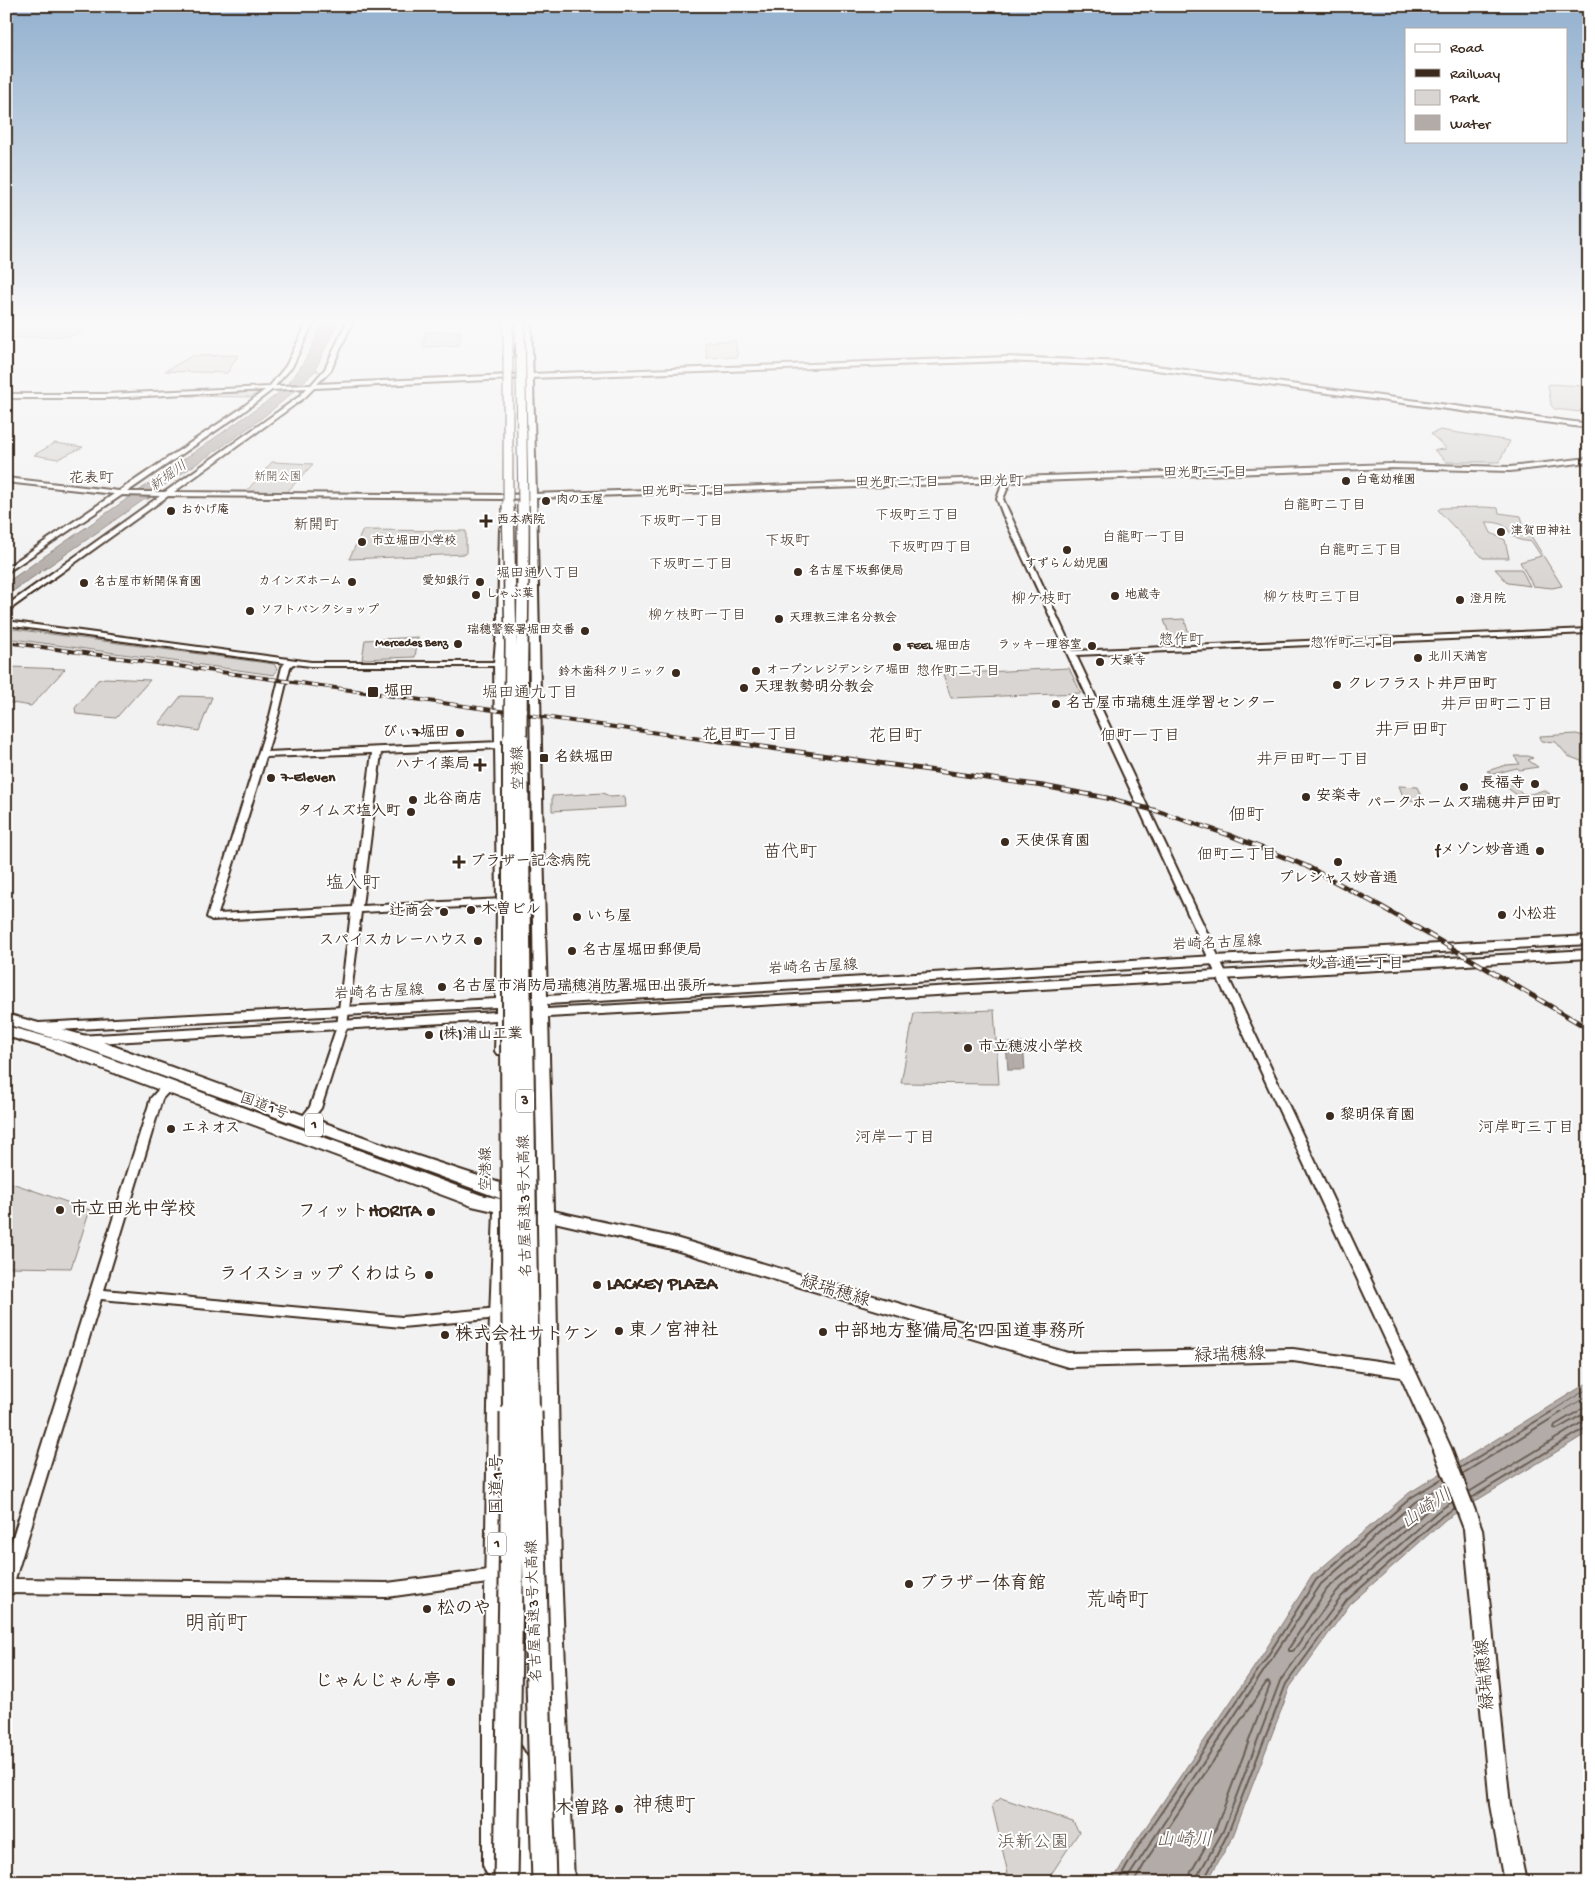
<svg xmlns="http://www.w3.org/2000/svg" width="1595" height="1888" font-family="'Gochi Hand','Klee One',sans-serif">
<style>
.green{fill:#d8d5d2;stroke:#8a8078}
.water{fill:#b2aba7;stroke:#827770}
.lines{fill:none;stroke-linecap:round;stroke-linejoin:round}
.shore-far1{stroke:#6b5e55;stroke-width:1}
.shore{stroke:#6b5e55;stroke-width:2}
.minor-casing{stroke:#3b2a1e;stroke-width:4}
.major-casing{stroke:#3b2a1e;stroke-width:4}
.highway-casing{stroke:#3b2a1e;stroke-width:4}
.minor{fill:#fff;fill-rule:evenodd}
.major{fill:#fff;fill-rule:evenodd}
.highway{fill:#fff;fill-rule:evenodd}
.rail-far1-casing{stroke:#3b2a1e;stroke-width:4}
.rail-casing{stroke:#3b2a1e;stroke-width:5}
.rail-far1{stroke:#fff;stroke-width:2.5;stroke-dasharray:7;stroke-linecap:butt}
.rail{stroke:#fff;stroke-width:3;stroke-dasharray:9;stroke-linecap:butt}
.highway-bridge-far4-casing{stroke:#3b2a1e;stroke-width:11;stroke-linecap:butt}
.highway-bridge-far3-casing{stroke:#3b2a1e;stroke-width:14;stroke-linecap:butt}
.highway-bridge-far2-casing{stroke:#3b2a1e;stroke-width:18;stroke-linecap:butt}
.highway-bridge-far1-casing{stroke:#3b2a1e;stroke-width:22;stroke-linecap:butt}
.highway-bridge-casing{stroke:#3b2a1e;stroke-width:27;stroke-linecap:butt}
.highway-bridge-far4{stroke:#fff;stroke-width:9}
.highway-bridge-far3{stroke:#fff;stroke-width:11}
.highway-bridge-far2{stroke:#fff;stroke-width:14}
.highway-bridge-far1{stroke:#fff;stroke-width:18}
.highway-bridge{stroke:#fff;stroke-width:23}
.poi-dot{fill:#3b2a1e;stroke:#fff;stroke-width:2}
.labels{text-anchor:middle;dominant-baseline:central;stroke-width:4;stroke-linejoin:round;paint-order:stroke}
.far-park-label{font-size:12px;fill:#62554b;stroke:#fff}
.far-poi-label{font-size:12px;font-weight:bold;fill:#3b2a1e;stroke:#fff;text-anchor:start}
.far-neighbourhood-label{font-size:14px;fill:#3b2a1e;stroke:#fff}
.far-water-label{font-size:14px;font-style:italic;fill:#65574e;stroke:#fff}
.shield{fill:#fff;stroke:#766a62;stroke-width:1}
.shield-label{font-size:14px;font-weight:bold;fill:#3b2a1e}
.far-quarter-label{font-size:15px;fill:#3b2a1e;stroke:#fff}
.poi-label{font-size:15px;font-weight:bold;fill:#3b2a1e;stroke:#fff;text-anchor:start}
.street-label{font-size:15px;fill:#3b2a1e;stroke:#fff}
.neighbourhood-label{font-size:16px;fill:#3b2a1e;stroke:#fff}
.quarter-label{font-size:18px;fill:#3b2a1e;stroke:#fff}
.near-poi-label{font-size:18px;font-weight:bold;fill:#3b2a1e;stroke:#fff;text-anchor:start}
.near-street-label{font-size:18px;fill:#3b2a1e;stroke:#fff}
.near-park-label{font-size:18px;fill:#62554b;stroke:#fff}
.near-water-label{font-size:19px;font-style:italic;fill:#65574e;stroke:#fff}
.near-quarter-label{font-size:21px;fill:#3b2a1e;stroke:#fff}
</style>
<rect width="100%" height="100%" fill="#f3f2f2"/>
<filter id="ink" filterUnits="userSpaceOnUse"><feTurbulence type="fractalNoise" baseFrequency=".02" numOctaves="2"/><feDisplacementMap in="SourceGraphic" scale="10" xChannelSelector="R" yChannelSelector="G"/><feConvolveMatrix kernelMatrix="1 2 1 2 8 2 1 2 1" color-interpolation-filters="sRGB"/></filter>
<g filter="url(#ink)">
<path class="green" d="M6,321H96L73,336L6,338Z
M461,331L459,345L422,347L426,332Z
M735,341L738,357L707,358L705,342Z
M238,355L228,372L226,373L165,371L192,356Z
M1550,384L1585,386L1586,391L1589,392V411L1580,410V412L1554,409L1551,405L1548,385Z
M255,392L258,393L251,397L186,396L187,395Z
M1440,430L1510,441L1499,462H1447L1434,450L1447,449L1431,434Z
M55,443L83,447L58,459L34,455Z
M272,462L313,464L286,493L244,494Z
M1484,507L1498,508L1499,513L1521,516L1523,523L1562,586L1552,588L1533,586L1520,562L1541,556L1532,542C1528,541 1523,541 1520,540C1504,533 1512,522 1486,522L1491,533L1505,540L1509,558H1483L1438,510L1441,508Z
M363,530L466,531V554L349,559Z
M1495,569H1521L1530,586L1508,583Z
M1184,619L1191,639H1171L1164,620Z
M6,628L274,664L277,669L274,675L6,638Z
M418,637L415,657L362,659L365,640Z
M10,667L65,669L31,706L6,702V693L12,688L6,687V670Z
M1069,668L1081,693L951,698L943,674Z
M105,678L150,680L116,718L76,714L75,708L98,680Z
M181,696L212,697L199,731L159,724Z
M1576,734L1589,737V764L1568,756L1556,742L1541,741L1540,736Z
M1514,756H1528L1533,758L1528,760L1538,767L1520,770L1517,768L1493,774L1487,771L1506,765L1520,764Z
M1501,774L1522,794H1531L1544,790L1550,794L1520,797L1499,782Z
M1399,786L1417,787L1424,802L1410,800L1403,796Z
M603,793L611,797L624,796L625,807L552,811V796Z
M994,1010L999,1084L901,1083L914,1013Z
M6,1181L90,1210L71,1268L6,1267Z
M1001,1798L1073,1822L1079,1832L1046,1882H1010L992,1805Z"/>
<path class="water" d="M322,321H338L316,368L319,371H315C268,420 208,455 153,493L149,499H145L6,596V583L275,396C299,375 312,351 322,321Z
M1006,1043H1023L1025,1070H1008Z
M1589,1382V1432L1446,1519L1350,1604L1290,1687L1233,1836L1207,1882H1112L1133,1846L1261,1657L1312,1576L1409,1493Z"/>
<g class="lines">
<path class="shore-far1" d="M1549,1413L1589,1388
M1560,1413L1589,1395
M1575,1413L1589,1404"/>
<path class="shore" d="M1577,1412L1555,1425L1554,1428L1557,1429L1580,1416L1589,1414
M1460,1468L1551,1412
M1462,1474L1562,1412
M1469,1492L1581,1423L1589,1422
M1471,1498L1584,1429L1589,1428
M1429,1503L1432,1504L1431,1507L1337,1591L1293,1651H1289V1648L1327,1589Z
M1118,1882L1137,1848L1265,1660L1316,1580L1412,1497L1443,1478
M1125,1882L1321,1584L1415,1502L1445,1484
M1134,1882L1149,1856L1266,1683L1269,1682L1270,1685L1216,1828L1191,1872L1189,1882
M1197,1882L1198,1875L1223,1831L1280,1681L1342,1596L1438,1511L1452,1502
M1203,1882L1228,1833L1286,1684L1347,1600L1442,1516L1455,1508"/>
<defs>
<path id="minor" d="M308,321H314L292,367L275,386L311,385L325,369L347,321H353L331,370L317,384L530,374L1007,357L1126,362L1589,424V428L1126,366L1007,361L530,378L314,388L304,398L174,492L504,495L1391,464L1510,467L1589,458V462L1510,471L1391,468L1010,482L1003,499L1073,651L1589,629V633L1076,655L1414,1371L1412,1375L1407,1376L1402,1375L1400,1371L1003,515L997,499L1003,482L504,499L168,496L6,612V606L160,496L122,495L6,573V568L114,494L6,482V478L119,491L239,410L265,390L106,398H6V394H106L269,387L286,366ZM307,388L300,396L165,492H127L243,412L272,390Z
M6,621L311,662H535L539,664L535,666H311L293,664L290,667L278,716L267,752L500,742L504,745L500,748L381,753L362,906L503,899L508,902L503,905L361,912L347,1026L321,1108L308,1125H300L298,1122L310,1107L337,1026L351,913L212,920L207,917L270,716L282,667L285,663L6,625ZM372,753L352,907L218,914L266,757Z
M168,1082L172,1083L174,1086L162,1099L104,1290L402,1317L499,1308L504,1310L505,1313L504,1316L499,1318L402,1327L101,1299L15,1579L387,1583L497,1569L502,1571L504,1576L502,1581L387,1597L6,1593V1559L151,1098L164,1083Z"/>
<path id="major" d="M525,321H531C539,546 540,771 547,996L1215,956L1589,936V944L1215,964L547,1004V1009L1589,950V958L548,1017L553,1211L672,1237L1068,1353L1293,1349L1413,1366L1451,1448L1482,1529L1510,1805L1526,1882H1504L1490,1805L1464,1529L1433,1448L1401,1377L1293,1361L1068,1367L672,1249L541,1219L538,1215L534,1018L509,1020V1051L507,1054H497L495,1051L496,1020L78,1044L73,1043L71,1040L73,1037L78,1036L496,1012V1007L39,1031L32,1027L39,1023L496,999L497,902L494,663L498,620L500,528L504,525L508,528V620L504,663L509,902V998L534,997ZM534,1005V1010L509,1011V1006Z"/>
<path id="highway" d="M511,321H519L512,359L508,361L504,359Z
M517,521L522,524V577L538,586L537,588H529L512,579V524Z
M6,1014L86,1036L402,1151L509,1186L524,1194L527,1199L524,1204L519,1205L521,1208L518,1213L512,1214L509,1345L506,1739L509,1738L518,1742L537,1774L541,1882H515L513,1777L506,1768L509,1865L505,1874L496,1878L487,1874L483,1865V1720L489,1345L494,1211L472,1206L47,1048L6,1036V1026L59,1040L481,1195L505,1200L74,1044L6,1024Z
M546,1208L552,1210L555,1215L561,1570L574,1882H548L539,1570L537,1215L540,1210Z"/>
</defs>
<use href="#minor" class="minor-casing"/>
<use href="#major" class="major-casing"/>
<use href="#highway" class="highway-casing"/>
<use href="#minor" class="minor"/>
<use href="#major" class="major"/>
<use href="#highway" class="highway"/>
<defs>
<path id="rail-far1" d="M6,642L715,741"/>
<path id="rail" d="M706,739L1043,786L1107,798L1157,811L1229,835L1306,866L1382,907L1589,1029"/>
</defs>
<use href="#rail-far1" class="rail-far1-casing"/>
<use href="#rail" class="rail-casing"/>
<use href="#rail-far1" class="rail-far1"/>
<use href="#rail" class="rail"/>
<defs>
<path id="highway-bridge-far4" d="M508,321V506
M520,321L523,506"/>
<path id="highway-bridge-far3" d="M508,505L511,644L510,741
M521,741C521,662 524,584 523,505"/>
<path id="highway-bridge-far2" d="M510,739V1037
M521,739L524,1037"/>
<path id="highway-bridge-far1" d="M510,1036L512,1413
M524,1036L530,1413"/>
<path id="highway-bridge" d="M530,1412L544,1882
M506,1882L512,1523V1412"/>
</defs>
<use href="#highway-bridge-far4" class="highway-bridge-far4-casing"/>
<use href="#highway-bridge-far3" class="highway-bridge-far3-casing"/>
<use href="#highway-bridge-far2" class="highway-bridge-far2-casing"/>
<use href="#highway-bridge-far1" class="highway-bridge-far1-casing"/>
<use href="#highway-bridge" class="highway-bridge-casing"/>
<use href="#highway-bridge-far4" class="highway-bridge-far4"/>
<use href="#highway-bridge-far3" class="highway-bridge-far3"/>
<use href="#highway-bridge-far2" class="highway-bridge-far2"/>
<use href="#highway-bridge-far1" class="highway-bridge-far1"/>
<use href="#highway-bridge" class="highway-bridge"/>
</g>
</g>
<linearGradient id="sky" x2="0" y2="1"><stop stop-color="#92b0ce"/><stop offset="0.55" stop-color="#faf9f9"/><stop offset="1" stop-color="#faf9f9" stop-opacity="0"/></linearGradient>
<rect width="1595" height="585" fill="url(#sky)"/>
<g class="poi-dot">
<circle cx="1346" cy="481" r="5"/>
<circle cx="546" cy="501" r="5"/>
<circle cx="171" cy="511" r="5"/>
<path d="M483.5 513.5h5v5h5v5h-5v5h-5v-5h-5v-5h5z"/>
<circle cx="1501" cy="532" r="5"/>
<circle cx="362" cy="542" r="5"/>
<circle cx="1067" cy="550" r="5"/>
<circle cx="798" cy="572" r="5"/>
<circle cx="352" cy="582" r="5"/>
<circle cx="480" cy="582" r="5"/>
<circle cx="84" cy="583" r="5"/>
<circle cx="476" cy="595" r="5"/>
<circle cx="1115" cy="596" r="5"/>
<circle cx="1460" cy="600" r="5"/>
<circle cx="250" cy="611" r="5"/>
<circle cx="779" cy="619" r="5"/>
<circle cx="585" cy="631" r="5"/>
<circle cx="458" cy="644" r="5"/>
<circle cx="1092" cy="646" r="5"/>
<circle cx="897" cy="647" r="5"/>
<circle cx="1418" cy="658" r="5"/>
<circle cx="1100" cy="662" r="5"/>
<circle cx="756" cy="671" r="5"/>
<circle cx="676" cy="673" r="5"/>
<circle cx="1337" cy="685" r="5"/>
<circle cx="744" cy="688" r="5"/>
<rect x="367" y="686" width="12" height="12" rx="2.5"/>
<circle cx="1056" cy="704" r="5"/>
<circle cx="460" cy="733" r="5"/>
<rect x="539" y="753" width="10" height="10" rx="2.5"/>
<path d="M477.5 757.5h5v5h5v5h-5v5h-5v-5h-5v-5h5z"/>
<circle cx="271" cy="778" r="5"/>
<circle cx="1535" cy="784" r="5"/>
<circle cx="1464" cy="787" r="5"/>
<circle cx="1306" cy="797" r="5"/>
<circle cx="413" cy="800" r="5"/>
<circle cx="411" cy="812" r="5"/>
<circle cx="1005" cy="842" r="5"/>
<circle cx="1540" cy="851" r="5"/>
<path d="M456.5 854.5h5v5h5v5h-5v5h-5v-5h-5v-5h5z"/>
<circle cx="1338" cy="862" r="5"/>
<circle cx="471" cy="910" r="5"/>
<circle cx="444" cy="912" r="5"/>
<circle cx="1502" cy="915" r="5"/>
<circle cx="577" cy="917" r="5"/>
<circle cx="478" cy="941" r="5"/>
<circle cx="572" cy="951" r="5"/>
<circle cx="442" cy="987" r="5"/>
<circle cx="429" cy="1035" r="5"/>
<circle cx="968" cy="1048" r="5"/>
<circle cx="1330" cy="1116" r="5"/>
<circle cx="171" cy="1129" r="5"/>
<circle cx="60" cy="1210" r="5"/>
<circle cx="431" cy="1212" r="5"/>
<circle cx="429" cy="1275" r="5"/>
<circle cx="597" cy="1285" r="5"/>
<circle cx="619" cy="1331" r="5"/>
<circle cx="823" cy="1332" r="5"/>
<circle cx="445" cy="1335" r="5"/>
<circle cx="909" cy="1584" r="5"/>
<circle cx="427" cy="1609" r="5"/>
<circle cx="451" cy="1682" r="5"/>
<circle cx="619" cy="1809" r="5"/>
</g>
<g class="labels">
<g class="far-park-label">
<text x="278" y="478">新開公園</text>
</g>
<g class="far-poi-label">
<text x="1356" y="481">白竜幼稚園</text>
<text x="556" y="501">肉の玉屋</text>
<text x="181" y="511">おかげ庵</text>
<text x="497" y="521">西本病院</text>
<text x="1511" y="532">津賀田神社</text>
<text x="372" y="542">市立堀田小学校</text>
<text x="1067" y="565" text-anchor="middle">すずらん幼児園</text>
<text x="808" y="572">名古屋下坂郵便局</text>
<text x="342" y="582" text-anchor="end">カインズホーム</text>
<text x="470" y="582" text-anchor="end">愛知銀行</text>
<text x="94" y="583">名古屋市新開保育園</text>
<text x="486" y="595">しゃぶ葉</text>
<text x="1125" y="596">地蔵寺</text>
<text x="1470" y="600">澄月院</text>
<text x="260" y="611">ソフトバンクショップ</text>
<text x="789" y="619">天理教三津名分教会</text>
<text x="575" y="631" text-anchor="end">瑞穂警察署堀田交番</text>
<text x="448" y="644" text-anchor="end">Mercedes Benz</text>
<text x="1082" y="646" text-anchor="end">ラッキー理容室</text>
<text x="907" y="647">FEEL 堀田店</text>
<text x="1428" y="658">北川天満宮</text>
<text x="1110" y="662">大乗寺</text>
<text x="766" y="671">オープンレジデンシア堀田</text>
<text x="666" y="673" text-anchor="end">鈴木歯科クリニック</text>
</g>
<g class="far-neighbourhood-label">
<text x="1205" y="473">田光町三丁目</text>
<text x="897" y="483">田光町二丁目</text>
<text x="683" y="492">田光町一丁目</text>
<text x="1324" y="506">白龍町二丁目</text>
<text x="917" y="516">下坂町三丁目</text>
<text x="681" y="522">下坂町一丁目</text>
<text x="1144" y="538">白龍町一丁目</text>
<text x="930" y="548">下坂町四丁目</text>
<text x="1360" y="551">白龍町三丁目</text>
<text x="691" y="565">下坂町二丁目</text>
<text x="538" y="574">堀田通八丁目</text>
<text x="1312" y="598">柳ケ枝町三丁目</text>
<text x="697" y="616">柳ケ枝町一丁目</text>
<text x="1352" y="644">惣作町三丁目</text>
<text x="958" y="672">惣作町二丁目</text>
</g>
<g class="far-water-label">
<text transform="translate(169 477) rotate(-36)">新堀川</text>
</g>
<g class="shield">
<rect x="516" y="1089.5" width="18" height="23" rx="4"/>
<rect x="305" y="1113.5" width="18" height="23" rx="4"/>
<rect x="488" y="1532.5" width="18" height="23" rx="4"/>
</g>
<g class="shield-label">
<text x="525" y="1101">3</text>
<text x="314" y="1125">1</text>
<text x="497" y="1544">1</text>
</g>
<g class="far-quarter-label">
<text x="91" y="479">花表町</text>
<text x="1001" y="482">田光町</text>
<text x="316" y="526">新開町</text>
<text x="787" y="542">下坂町</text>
<text x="1041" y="600">柳ケ枝町</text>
<text x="1181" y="641">惣作町</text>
</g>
<g class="poi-label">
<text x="1347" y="685">クレフラスト井戸田町</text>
<text x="754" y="688">天理教勢明分教会</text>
<text x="384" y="692">堀田</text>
<text x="1066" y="704">名古屋市瑞穂生涯学習センター</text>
<text x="450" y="733" text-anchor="end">びぃ7堀田</text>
<text x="554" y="758">名鉄堀田</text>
<text x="470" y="765" text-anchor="end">ハナイ薬局</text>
<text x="281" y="778">7-Eleven</text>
<text x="1525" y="784" text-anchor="end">長福寺</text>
<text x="1316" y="797">安楽寺</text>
<text x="423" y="800">北谷商店</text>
<text x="1464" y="804" text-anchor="middle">パークホームズ瑞穂井戸田町</text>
<text x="401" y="812" text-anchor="end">タイムズ塩入町</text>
<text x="1015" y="842">天使保育園</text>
<text x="1530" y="851" text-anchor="end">fメゾン妙音通</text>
<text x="470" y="862">ブラザー記念病院</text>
<text x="1338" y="879" text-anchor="middle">プレシャス妙音通</text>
<text x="481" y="910">木曽ビル</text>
<text x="434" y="912" text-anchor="end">辻商会</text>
<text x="1512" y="915">小松荘</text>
<text x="587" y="917">いち屋</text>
<text x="468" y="941" text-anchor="end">スパイスカレーハウス</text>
<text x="582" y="951">名古屋堀田郵便局</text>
<text x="452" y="987">名古屋市消防局瑞穂消防署堀田出張所</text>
<text x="439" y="1035">(株)浦山工業</text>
<text x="978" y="1048">市立穂波小学校</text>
<text x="1340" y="1116">黎明保育園</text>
<text x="181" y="1129">エネオス</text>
</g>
<g class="street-label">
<text transform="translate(519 768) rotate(-91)">空港線</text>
<text transform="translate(1217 944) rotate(-3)">岩崎名古屋線</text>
<text transform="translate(813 968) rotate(-3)">岩崎名古屋線</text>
<text transform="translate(379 993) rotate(-3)">岩崎名古屋線</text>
<text transform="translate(264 1107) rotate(20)">国道1号</text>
<text transform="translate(487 1169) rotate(-90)">空港線</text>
<text transform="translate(526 1206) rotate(-91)">名古屋高速3号大高線</text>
<text transform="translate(535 1611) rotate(-92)">名古屋高速3号大高線</text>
</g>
<g class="neighbourhood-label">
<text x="530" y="694">堀田通九丁目</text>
<text x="1497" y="706">井戸田町二丁目</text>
<text x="750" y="736">花目町一丁目</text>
<text x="1140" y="737">佃町一丁目</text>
<text x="1313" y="761">井戸田町一丁目</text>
<text x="1237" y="856">佃町二丁目</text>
<text x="1356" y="965">妙音通二丁目</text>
<text x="1526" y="1129">河岸町三丁目</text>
<text x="895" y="1139">河岸一丁目</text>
</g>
<g class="quarter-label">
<text x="1411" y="731">井戸田町</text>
<text x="895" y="737">花目町</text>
<text x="1246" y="816">佃町</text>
<text x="790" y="853">苗代町</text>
<text x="353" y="884">塩入町</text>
</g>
<g class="near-poi-label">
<text x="70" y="1210">市立田光中学校</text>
<text x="421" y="1212" text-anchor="end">フィットHORITA</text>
<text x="419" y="1275" text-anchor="end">ライスショップ くわはら</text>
<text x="607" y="1285">LACKEY PLAZA</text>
<text x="629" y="1331">東ノ宮神社</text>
<text x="833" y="1332">中部地方整備局名四国道事務所</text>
<text x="455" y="1335">株式会社サトケン</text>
<text x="919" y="1584">ブラザー体育館</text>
<text x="437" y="1609">松のや</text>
<text x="441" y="1682" text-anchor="end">じゃんじゃん亭</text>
<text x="609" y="1809" text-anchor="end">木曽路</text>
</g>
<g class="near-street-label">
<text transform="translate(835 1292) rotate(17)">緑瑞穂線</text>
<text transform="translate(1230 1356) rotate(-2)">緑瑞穂線</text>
<text transform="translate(498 1484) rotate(-90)">国道1号</text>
<text transform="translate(1486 1674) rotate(-95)">緑瑞穂線</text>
</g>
<g class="near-park-label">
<text x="1033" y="1843">浜新公園</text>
</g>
<g class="near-water-label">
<text transform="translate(1427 1510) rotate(-34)">山崎川</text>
<text x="1184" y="1841">山崎川</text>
</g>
<g class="near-quarter-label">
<text x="1117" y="1602">荒崎町</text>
<text x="216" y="1625">明前町</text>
<text x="664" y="1807">神穂町</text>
</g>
</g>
<rect width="1595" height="1888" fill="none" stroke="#fff" stroke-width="25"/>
<rect x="12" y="12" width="1570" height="1863" fill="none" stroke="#3b2a1e" stroke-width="2" filter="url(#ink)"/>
<rect x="1405" y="28" width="162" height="115" fill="#ffffff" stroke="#b1aaa5"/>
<rect x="1415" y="44" width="25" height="8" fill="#ffffff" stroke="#b1aaa5"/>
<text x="1450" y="52" font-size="15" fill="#3b2a1e">Road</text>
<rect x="1415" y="69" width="25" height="8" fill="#3b2a1e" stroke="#b1aaa5"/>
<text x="1450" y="78" font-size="15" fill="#3b2a1e">Railway</text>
<rect x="1415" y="90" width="25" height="15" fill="#d8d5d2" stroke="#b1aaa5"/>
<text x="1450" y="102" font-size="15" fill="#3b2a1e">Park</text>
<rect x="1415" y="115" width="25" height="15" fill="#b2aba7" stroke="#b1aaa5"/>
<text x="1450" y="128" font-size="15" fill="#3b2a1e">Water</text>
</svg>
